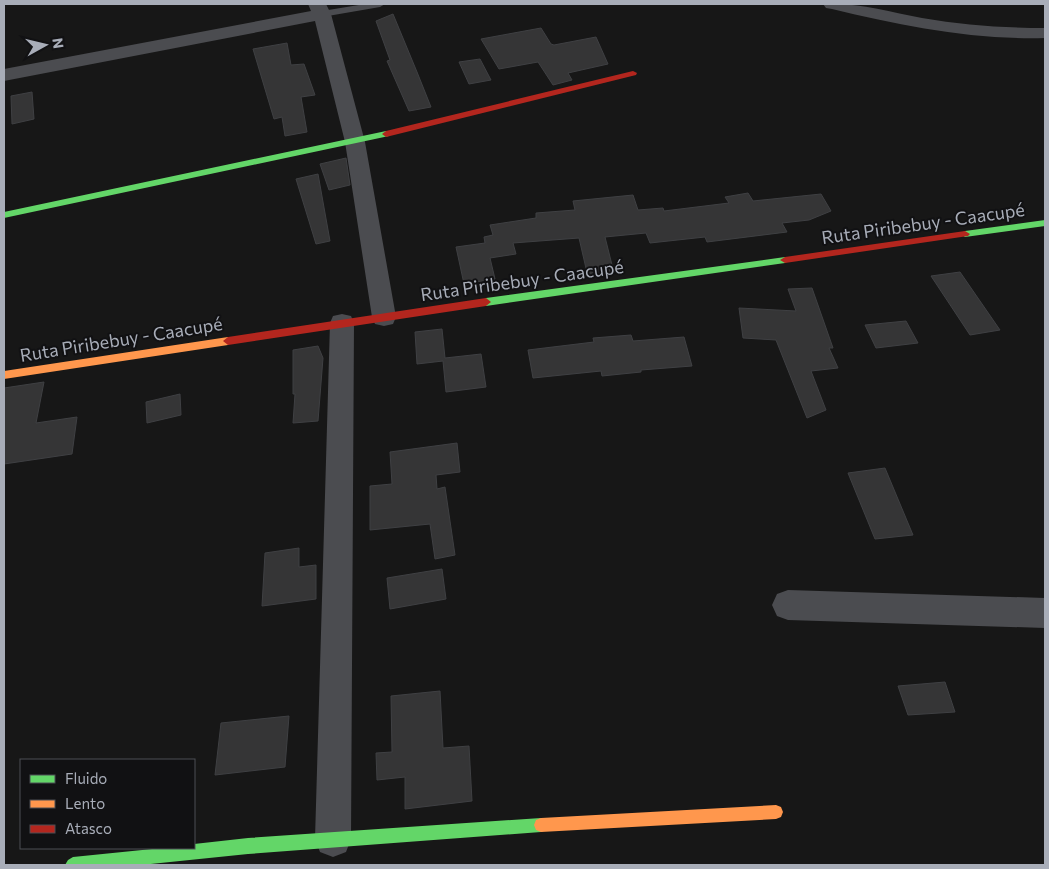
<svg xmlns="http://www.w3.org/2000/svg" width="1049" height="869" font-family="Commissioner,sans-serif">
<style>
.building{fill:#353536;stroke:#3f4043}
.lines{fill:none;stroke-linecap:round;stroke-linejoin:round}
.lane{fill:#4b4c50;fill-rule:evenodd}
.street{fill:#4b4c50;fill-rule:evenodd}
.fast{fill:#63d668;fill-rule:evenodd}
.slow{fill:#ff974d;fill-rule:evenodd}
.jam{fill:#b3261e;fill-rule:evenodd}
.labels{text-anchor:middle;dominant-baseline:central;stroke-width:4;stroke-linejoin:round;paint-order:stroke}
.street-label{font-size:18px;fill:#a8adb8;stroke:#111113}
</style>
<rect width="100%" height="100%" fill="#171717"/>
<path class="building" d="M393,14L417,72L431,107L409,111L387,61L390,60L376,21Z
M541,28L551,44L554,45L596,37L608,64L568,73L572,80L553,85L538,62L499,69L481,39Z
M287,43L291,65L304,64L315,95L301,97L307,132L285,136L282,117L274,119L253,49Z
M480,59L491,80L469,84L459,62Z
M32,92L34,119L12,124L11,96Z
M346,158L350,185L329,190L320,164Z
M318,174L330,241L316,244L296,179Z
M748,193L753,201L821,194L831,211L809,220L782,223L787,232L707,242L705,237L650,243L646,233L605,237L614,273L588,277L579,238L513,243L516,254L490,258L495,279L464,284L456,247L485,243L484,237L493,235L490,225L536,218V213L575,210L573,201L633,195L638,210L663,208L664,211L729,203L725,197Z
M960,272L1000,330L970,335L931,276Z
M812,288L833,348H829L838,368L811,371L826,410L807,418L776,340L743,338L739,308L796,311L788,289Z
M906,321L918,343L876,348L865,325Z
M442,329L445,358L481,354L486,387L446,392L443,361L417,364L415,332Z
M631,335L633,341L684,337L692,366L641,370V372L602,376L601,371L533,378L528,350L594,342L593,338Z
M318,346L323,358L318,421L293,423L295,394H293V350Z
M44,382L36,423L77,417L72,454L4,464V388Z
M180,394L181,415L147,423L146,402Z
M457,443L460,472L436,475L437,489L445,487L455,555L435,559L430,524L370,530V486L392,484L390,452Z
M885,468L913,535L875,539L848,473Z
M299,548V567L316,565V599L262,606L265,553Z
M442,569L446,599L390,609L387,578Z
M945,682L955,712L908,715L898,686Z
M440,691L443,748L469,746L472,801L405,809V777L377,780L376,753L392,752L391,696Z
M289,716L285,767L215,775L221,723Z"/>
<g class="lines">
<path class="lane" d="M365,4H385L380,7L322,17L317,14L322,11Z"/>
<path class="street" d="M308,4H326L331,14L365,142L396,317L393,324L384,326L375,324L372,317L345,142L315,21L4,81V69L311,11Z
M823,4C857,2 889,12 922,18C963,25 1003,28 1045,28V38C973,40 902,26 832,9L826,8Z
M342,314L351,316L354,323L351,839L346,852L333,857L320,852L315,839L330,323L333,316Z
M788,590L1045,598V628L788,620L777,616L772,605L777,594Z"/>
<path class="fast" d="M386,131L390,134L389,136L4,218V212Z
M1045,220V226L965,237L960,234L965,231Z
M785,257L790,260L785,263L486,306L481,302L486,298Z
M541,818L546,820L548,825L546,830L541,832L248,854L141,865H65L68,860L73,857L162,848H194V844L248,838Z"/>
<path class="slow" d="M228,337L233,341L228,345L4,379V371Z
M776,805L781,807L783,812L781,817L776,819L541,832L536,830L534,825L536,820L541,818Z"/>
<path class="jam" d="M633,71L637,73L636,75L386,137L382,134L386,131Z
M965,231L970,234L968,236L785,263L780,260L785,257Z
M486,298L491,302L486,306L228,345L223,341L228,337Z"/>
</g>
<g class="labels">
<g class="street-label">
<text transform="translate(923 223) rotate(-8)">Ruta Piribebuy - Caacupé</text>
<text transform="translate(522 280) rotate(-8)">Ruta Piribebuy - Caacupé</text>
<text transform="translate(121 339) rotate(-9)">Ruta Piribebuy - Caacupé</text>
</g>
</g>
<rect width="1049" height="869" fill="none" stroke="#a8adb8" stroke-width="10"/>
<rect x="20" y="759" width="175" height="90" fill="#111113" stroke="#4d4f55"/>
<rect x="30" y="775" width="25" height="8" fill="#63d668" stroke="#4d4f55"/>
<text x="65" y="784" font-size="15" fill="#a8adb8">Fluido</text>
<rect x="30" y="800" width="25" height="8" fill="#ff974d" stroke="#4d4f55"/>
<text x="65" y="809" font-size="15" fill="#a8adb8">Lento</text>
<rect x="30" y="825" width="25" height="8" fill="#b3261e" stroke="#4d4f55"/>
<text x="65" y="834" font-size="15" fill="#a8adb8">Atasco</text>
<g transform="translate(45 45) rotate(82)" stroke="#111113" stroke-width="4" paint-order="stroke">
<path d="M0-4L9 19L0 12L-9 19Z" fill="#a8adb8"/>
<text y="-8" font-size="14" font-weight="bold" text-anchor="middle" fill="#a8adb8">N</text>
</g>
</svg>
